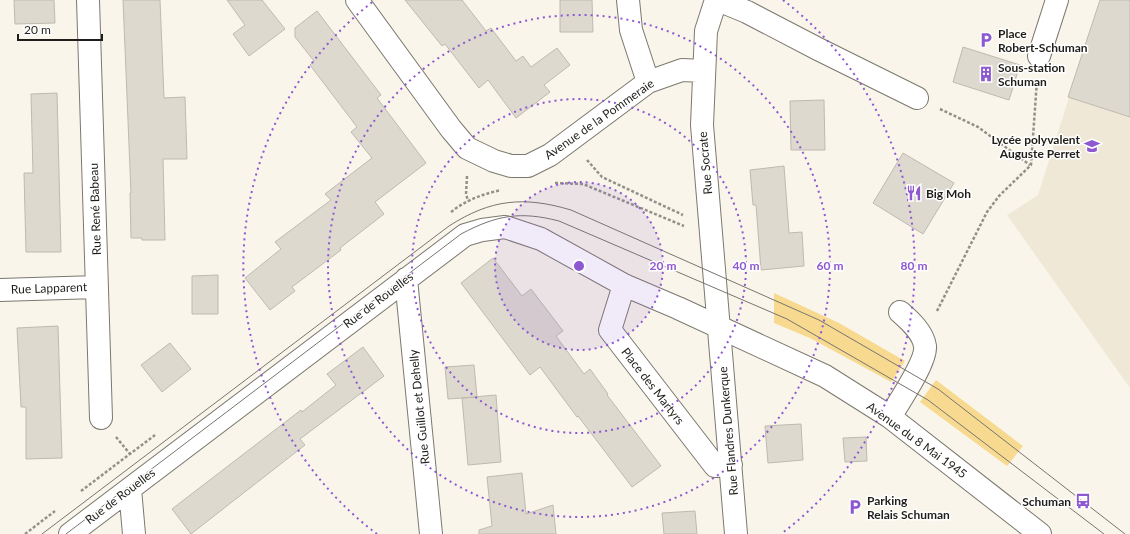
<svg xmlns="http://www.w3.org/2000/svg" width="1130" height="534" font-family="Lato,sans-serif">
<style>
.built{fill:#efe8d7}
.green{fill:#f7da90}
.building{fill:#ddd9cf;stroke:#bebab0}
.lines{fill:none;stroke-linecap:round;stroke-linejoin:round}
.minor-casing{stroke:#7c786f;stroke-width:24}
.path{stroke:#939088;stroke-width:2.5;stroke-dasharray:3 2;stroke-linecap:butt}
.minor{stroke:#fff;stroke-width:22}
.tram{stroke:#78756f;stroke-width:1}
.ring{fill:none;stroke:#8d58d0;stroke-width:2;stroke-dasharray:2 4}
.labels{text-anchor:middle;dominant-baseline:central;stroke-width:3;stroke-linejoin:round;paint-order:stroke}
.poi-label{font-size:12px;font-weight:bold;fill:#1f1e1a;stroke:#fff;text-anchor:start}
.street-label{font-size:12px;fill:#1f1e1a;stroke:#fff}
.centre{fill:#8d58d0;stroke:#fff;stroke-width:2}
.ring-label{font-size:12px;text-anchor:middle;font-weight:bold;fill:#8d58d0;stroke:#fff;stroke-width:3;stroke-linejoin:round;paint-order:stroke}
</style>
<rect width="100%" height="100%" fill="#f9f5ea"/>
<path class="built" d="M1100,0H1130V388L1007,215L1038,195Z"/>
<path class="green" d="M774,293L839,323L905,361L891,382L812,339L774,323Z
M936,380L1023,446L1007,466L920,402Z"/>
<path class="building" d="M14,0H54L55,23L15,24Z
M123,0H160L164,98L185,97L187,159H163L165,240H142V238H131L130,193H131Z
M227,0H262L285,29L249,56L233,34L245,25Z
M405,0H462L486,31L491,28L516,61L523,56L531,67L557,48L570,65L544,85L550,92L516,118L488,80L479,88L445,44L442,46Z
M560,0H592L593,32H560Z
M1100,0H1130V117L1068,97Z
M317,11L381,95L377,98L426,163L375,202L384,214L340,248L341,250L292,287L295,291L270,310L245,278L281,249L275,242L331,200L325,194L372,158L351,132L357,127L310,65L314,61L295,37V28Z
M963,47L1020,65L1009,100L953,82Z
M57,93L61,252H26L24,173H33L31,94Z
M824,100L825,150H791L790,101Z
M903,153L954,183L923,234L873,203Z
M784,166L789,233L802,232L804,266L761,270L756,205H753L750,170Z
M493,258L522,296L531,289L563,331L556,336L584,374L590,369L608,394L607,395L661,466L632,487L578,416L577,417L540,367L530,375L461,283Z
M218,275V314H192V276Z
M58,326L62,458L26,459V407H21L17,328Z
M170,343L191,369L162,392L141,365Z
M363,347L384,376L300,439L305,445L191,534L172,509L301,410L302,412L336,385L327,374Z
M474,365L477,397L448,399L445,367Z
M496,395L501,462L468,465L462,398Z
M801,424L803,460L768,463L765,426Z
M866,437L867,461L845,462L843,438Z
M522,473L526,514L553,505L556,534H479V530L492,526L487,477Z
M695,511L697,534H664L662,513Z"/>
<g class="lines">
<defs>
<path id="minor" d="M88,0L101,418
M357,0L451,129L467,148L494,161L511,166H528L550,155L648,82L682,70L704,71
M628,0L631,30L648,82
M716,0L706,31L702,125L736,534
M718,0L747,12L818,49L917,98
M1039,56L1057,0
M406,279L431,534
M624,285L610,330L715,466L731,465
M0,290L97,287
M890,417C899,402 927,361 925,346C923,332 909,320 900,312
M130,489L134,534
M70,534L465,235L482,230L505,227L541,239L624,285L678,308L825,376L890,417L1040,534"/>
</defs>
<use href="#minor" class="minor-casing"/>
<path class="path" d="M940,109L978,127L1030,165
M587,160L602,177L683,215
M467,176L466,194L468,201
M555,183L583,184L684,226
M451,212C466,200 483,194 501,190
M937,311L987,212L999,196L1031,165L1037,80
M116,437L130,454
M81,491L155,435
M25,534L55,511"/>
<use href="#minor" class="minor"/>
<path class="tram" d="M42,534L449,226C491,199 524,196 571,210L819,320L938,389L1125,534
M66,534L461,234C497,215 520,211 559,221L787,319L907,388L928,400L1104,534"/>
</g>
<circle cx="579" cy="266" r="84" fill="#8d58d0" fill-opacity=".12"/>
<g class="ring">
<circle cx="579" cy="266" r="84"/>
<circle cx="579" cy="266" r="167"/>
<circle cx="579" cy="266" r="251"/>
<path d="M377 534A335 335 0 0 1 375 0M783 0A335 335 0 0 1 781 534"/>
</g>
<defs>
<symbol id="parking-bare" viewBox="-9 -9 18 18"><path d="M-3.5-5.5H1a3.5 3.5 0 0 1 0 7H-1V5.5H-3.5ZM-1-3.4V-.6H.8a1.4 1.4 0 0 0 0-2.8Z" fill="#8d58d0" stroke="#fff" stroke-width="2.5" paint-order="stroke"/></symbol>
<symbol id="building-bare" viewBox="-9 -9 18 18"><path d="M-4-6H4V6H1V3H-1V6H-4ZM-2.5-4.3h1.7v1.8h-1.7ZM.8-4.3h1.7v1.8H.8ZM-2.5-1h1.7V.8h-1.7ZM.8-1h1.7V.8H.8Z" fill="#8d58d0" stroke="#fff" stroke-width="2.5" paint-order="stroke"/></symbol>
<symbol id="school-bare" viewBox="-9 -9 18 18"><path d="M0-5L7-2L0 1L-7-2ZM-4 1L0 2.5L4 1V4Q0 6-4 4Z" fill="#8d58d0" stroke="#fff" stroke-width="2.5" paint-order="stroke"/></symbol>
<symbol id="restaurant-bare" viewBox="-9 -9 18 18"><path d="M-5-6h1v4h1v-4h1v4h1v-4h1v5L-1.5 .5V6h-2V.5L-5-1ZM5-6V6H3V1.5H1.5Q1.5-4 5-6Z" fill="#8d58d0" stroke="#fff" stroke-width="2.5" paint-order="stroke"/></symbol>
<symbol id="bus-bare" viewBox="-9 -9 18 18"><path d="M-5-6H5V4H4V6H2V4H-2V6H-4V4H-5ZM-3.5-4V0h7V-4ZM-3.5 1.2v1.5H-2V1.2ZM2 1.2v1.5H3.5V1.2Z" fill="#8d58d0" stroke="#fff" stroke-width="2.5" paint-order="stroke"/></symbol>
</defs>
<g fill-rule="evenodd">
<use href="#parking-bare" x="975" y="29" width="22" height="22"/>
<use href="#building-bare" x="975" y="63" width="22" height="22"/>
<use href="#school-bare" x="1081" y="135" width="22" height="22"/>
<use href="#restaurant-bare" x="903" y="182" width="22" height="22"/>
<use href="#bus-bare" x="1072" y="490" width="22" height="22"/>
<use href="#parking-bare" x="844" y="496" width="22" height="22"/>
</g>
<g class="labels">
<g class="poi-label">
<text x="998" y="33">Place<tspan x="998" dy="14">Robert-Schuman</tspan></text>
<text x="998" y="67">Sous-station<tspan x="998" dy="14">Schuman</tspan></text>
<text x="1080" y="139" text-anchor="end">Lycée polyvalent<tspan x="1080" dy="14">Auguste Perret</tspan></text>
<text x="926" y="193">Big Moh</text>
<text x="867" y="500">Parking<tspan x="867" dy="14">Relais Schuman</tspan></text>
<text x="1071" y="501" text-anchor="end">Schuman</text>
</g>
<g class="street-label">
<text transform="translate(599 119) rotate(-35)">Avenue de la Pommeraie</text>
<text transform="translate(705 163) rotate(-95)">Rue Socrate</text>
<text transform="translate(95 209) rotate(-92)">Rue René Babeau</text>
<text transform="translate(49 288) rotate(-2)">Rue Lapparent</text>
<text transform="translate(378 300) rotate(-37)">Rue de Rouelles</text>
<text transform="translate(653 386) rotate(52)">Place des Martyrs</text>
<text transform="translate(419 407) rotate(-96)">Rue Guillot et Dehelly</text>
<text transform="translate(728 431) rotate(-95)">Rue Flandres Dunkerque</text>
<text transform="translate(917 440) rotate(36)">Avenue du 8 Mai 1945</text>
<text transform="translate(120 496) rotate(-37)">Rue de Rouelles</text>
</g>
</g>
<circle cx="579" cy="266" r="6" class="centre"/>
<g class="ring-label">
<text x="663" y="270">20 m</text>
<text x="746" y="270">40 m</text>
<text x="830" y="270">60 m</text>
<text x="914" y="270">80 m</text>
</g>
<path d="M18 34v6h84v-6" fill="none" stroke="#1f1e1a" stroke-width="2"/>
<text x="24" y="34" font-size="12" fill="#1f1e1a" stroke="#ffffff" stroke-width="3" paint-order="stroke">20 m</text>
</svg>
